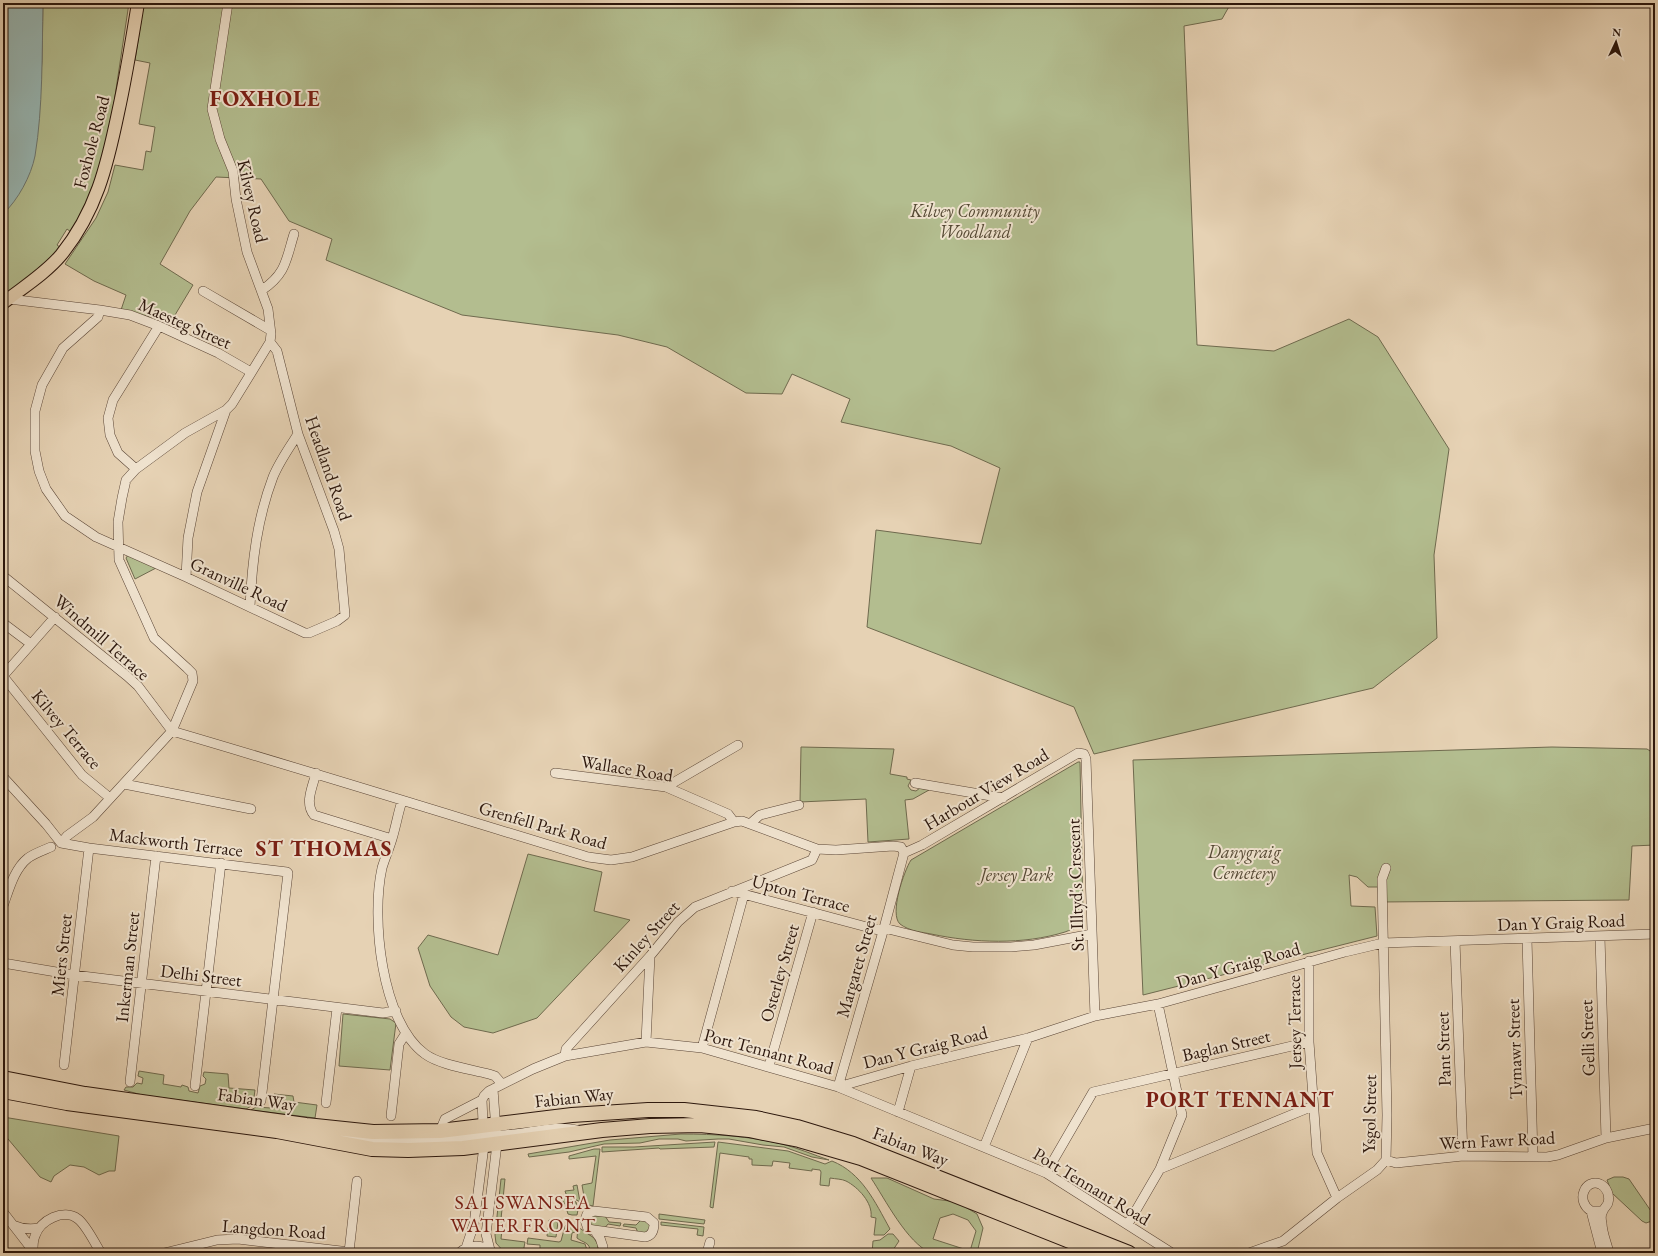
<svg xmlns="http://www.w3.org/2000/svg" width="1658" height="1256" font-family="'EB Garamond',serif">
<style>
.green{fill:#b3bd8f;stroke:#6f6a4e;fill-rule:evenodd}
.water{fill:#97b6b3;stroke:#6c7670}
.lines{fill:none;stroke-linecap:round;stroke-linejoin:round}
.minor-casing{stroke:#5a4536;stroke-width:10}
.major-casing{stroke:#2b160c;stroke-width:14}
.highway-casing{stroke:#2b160c;stroke-width:16}
.minor{stroke:#efe2ce;stroke-width:9}
.major{stroke:#e6d2b4;stroke-width:12}
.highway{stroke:#e6d2b4;stroke-width:14}
.labels{text-anchor:middle;dominant-baseline:central;stroke-width:4;stroke-linejoin:round;paint-order:stroke}
.street-label{font-size:18px;fill:#2b160c;stroke:#efe2ce}
.park-label{font-size:18px;font-style:italic;fill:#544833;stroke:#efe2ce}
.quarter-label{font-size:20px;letter-spacing:1px;fill:#7a1f14;stroke:#efe2ce}
.district-label{font-size:22px;font-weight:bold;letter-spacing:1px;fill:#7a1f14;stroke:#efe2ce}
</style>
<rect width="100%" height="100%" fill="#e6d2b4"/>
<filter id="stains"><feTurbulence type="fractalNoise" baseFrequency=".005" numOctaves="4"/><feColorMatrix values="0 0 0 0 .2 0 0 0 0 .09 0 0 0 0 .02 0 0 0 .5 -.17"/></filter>
<radialGradient id="worn" r=".72"><stop offset=".6" stop-color="#630" stop-opacity="0"/><stop offset="1" stop-color="#630" stop-opacity=".3"/></radialGradient>
<path class="green" d="M43,3H129L109,136L86,209L71,232L67,229L57,245L61,248L25,280L3,296V214L24,184L34,157L42,61Z
M144,3H1231L1222,19L1184,26L1197,345L1274,351L1349,319L1378,337L1449,449L1434,555L1437,638L1373,688L1094,754L1074,707L867,627L876,530L981,544L1000,468L951,446L841,422L850,399L792,374L782,394L746,393L667,347L618,335L462,315L326,260L332,239L289,221L261,179L216,177L190,211L160,264L193,285L172,320L168,321L121,310L126,295L94,281L65,264L96,218L108,192L115,165L143,170L146,151L151,152L155,127L139,124L150,63L135,60Z
M128,555L156,568L135,579L126,558Z
M801,747L894,749L890,774L907,777V779L911,780L908,786L911,790L916,791L920,788L929,790L913,799L905,800L909,839L868,842L866,799L800,802Z
M1552,747L1647,749L1655,754V845L1632,846L1629,900L1379,902L1378,887H1368L1357,877L1349,875L1351,906L1375,907L1377,936L1143,995L1133,760Z
M1078,762H1080L1083,915C1083,919 1082,923 1079,926C1076,929 1069,930 1065,932C1023,945 974,943 931,934C921,932 909,931 900,924C889,914 904,871 911,860Z
M528,854L602,872L594,911L630,920L537,1018L493,1033L464,1027L451,1017L430,986L418,948L428,935L498,955Z
M343,1014L390,1019L396,1023L390,1070L339,1066Z
M139,1071L164,1075L163,1084L181,1087L182,1085L188,1087L189,1091L198,1093L200,1086L205,1084L206,1079L203,1076L204,1072L228,1074L229,1088L255,1090L253,1105L246,1109L142,1095L124,1090L126,1087H133L137,1083L142,1084L143,1078L138,1076Z
M274,1094L293,1096L294,1102L317,1105L315,1118L251,1110L256,1107L271,1108Z
M3,1117L119,1136L115,1171H109L99,1175L84,1167L70,1165L54,1176L51,1182L40,1177L3,1133Z
M681,1134C715,1134 749,1136 782,1144C798,1148 814,1155 829,1160L812,1157L784,1147L763,1145L729,1139H718L686,1141L678,1139H659L640,1143L604,1144L569,1152L529,1157L528,1154L610,1140Z
M715,1142L714,1147L660,1149L659,1148L602,1152V1147H634Z
M718,1142L788,1151L825,1164L832,1161C862,1173 875,1202 890,1229L884,1235H874L876,1218L871,1217C873,1203 858,1187 846,1181C842,1179 836,1179 830,1178L829,1186L820,1185L821,1172L820,1170L812,1169V1171L789,1168L790,1163L773,1161L772,1166L752,1165V1159H749V1157L720,1153L713,1208L710,1207Z
M594,1149H600L593,1206L589,1205V1207L585,1202L582,1185L592,1183L596,1156L569,1159V1156Z
M1614,1177H1623L1629,1179L1653,1214L1652,1221L1646,1223L1642,1221L1612,1193L1607,1180Z
M871,1178H887L934,1199L957,1202L977,1214L983,1228L977,1253C968,1253 938,1255 931,1253C907,1243 885,1199 871,1178ZM953,1214L968,1220L976,1231L970,1251L933,1239L940,1218Z
M501,1179H505L501,1219L503,1220L501,1239L525,1242L523,1253H505L496,1243L495,1235Z
M577,1185L580,1202L566,1194L565,1191L574,1190L573,1186Z
M563,1196L576,1202L578,1210L577,1215H572L568,1214L565,1204L562,1200Z
M659,1214L705,1220L704,1224L659,1219Z
M592,1216H605L609,1222L621,1223L620,1226L608,1224L604,1229L591,1226L588,1220Z
M549,1220L558,1222L556,1237L547,1236Z
M641,1220L649,1223L650,1227L647,1233H638L636,1228L623,1226L624,1224L636,1225Z
M661,1222L704,1227L703,1236L697,1235L698,1229L661,1225Z
M569,1223L575,1224L574,1227H576L575,1232L572,1233L571,1240L585,1244L588,1253H556L540,1251V1245L527,1244L528,1238L559,1242L561,1241L565,1226Z
M578,1227L594,1238L598,1245L597,1253H590C591,1242 583,1243 577,1238Z
M888,1234H893L899,1241L891,1253H872L873,1241L880,1240Z"/>
<path class="water" d="M3,3H43C42,52 43,108 35,156C31,176 18,200 3,214Z"/>
<g class="lines">
<defs>
<path id="minor" d="M262,290C286,274 286,260 294,234
M203,291L270,330
M9,299L100,310L130,315L159,326L218,353L251,372
M100,310L98,317L63,348L42,385L35,411V451L39,471L46,489L65,516L96,537L186,577L305,633H309L337,621L345,615L339,549L334,531L298,434L277,351L270,342
M136,469L118,453L110,435L108,418L113,400L159,326
M3,576L127,676L138,686L172,731
M186,577L188,538L197,492L226,410
M250,607C252,562 257,519 273,477C279,462 289,448 298,434
M3,623L31,644
M3,676L82,775L110,798
M3,676L55,617
M172,731C312,772 450,815 588,857L611,860L632,857L734,822L742,821L817,849L836,850L893,846L901,847L904,853
M316,773C313,786 304,803 314,815L392,839
M555,773L666,787L728,814L734,822
M3,777L46,824L61,843
M915,783L1003,798
M124,784L251,809
M666,787L738,745
M402,801C398,813 396,826 392,839C389,849 385,858 382,868C371,917 381,1022 425,1054C440,1065 470,1069 489,1074L495,1076L502,1084
M751,823L760,815L799,805
M61,843L67,836L93,817L172,731L193,681L192,673L187,668L154,638L119,560L118,522L122,498L126,480L136,469L185,433L226,410L232,404L270,342L271,334L268,309L247,252L236,199L233,171L220,139L212,109L228,3
M61,843L89,848L287,872L288,873L261,1101
M904,853L922,845L1078,753L1084,754L1086,759L1095,1016
M732,891L878,930L884,928L953,945L973,947H1011L1034,945L1092,934
M3,906C9,890 14,869 28,858C35,853 44,850 51,847
M1600,937L1606,1138
M1527,939L1533,1157
M1455,941L1463,1156
M1309,961V1042L1317,1153L1337,1198
M3,963L74,975L383,1013L396,1011
M646,1042L650,956
M702,1048L744,894
M565,1056L566,1049L650,956L678,922L695,907L812,860L817,849
M64,1065L89,848
M769,1066L813,912
M130,1082L156,856
M195,1086L221,863
M838,1087L911,1066L1028,1038L1095,1016L1158,1004L1345,952L1383,943L1655,934
M838,1087L884,928L904,853
M326,1103L337,1008
M898,1112L911,1066
M391,1116L399,1044L406,1033
M440,1131L445,1119L482,1100
M340,1134C387,1145 435,1140 483,1136L488,1137
M491,1134C498,1136 505,1135 513,1134C534,1132 556,1125 577,1130
M984,1147L1028,1038
M1386,1160L1396,1163L1463,1156L1547,1157L1558,1155L1606,1138L1655,1128
M1160,1169L1313,1106
M1046,1173L1093,1092L1309,1042
M1591,1211L1602,1253
M1602,1211H1591C1575,1201 1585,1178 1600,1184C1607,1187 1610,1196 1608,1203C1607,1206 1604,1208 1603,1211C1601,1214 1601,1219 1602,1223C1602,1233 1607,1243 1609,1253
M3,1212L34,1252
M1128,1224L1160,1169L1182,1115L1158,1004
M13,1225C22,1229 29,1230 39,1228
M594,1230L645,1237C652,1236 654,1230 654,1223L647,1217L594,1211L587,1214L585,1220L588,1229L594,1230L600,1238L603,1247
M466,1248L474,1224L484,1146L482,1100L484,1096L489,1091L533,1069L565,1056L646,1042L702,1048L838,1087L1046,1173L1172,1253
M490,1250L486,1234L497,1144L493,1089
M33,1251C33,1246 33,1240 35,1236C40,1220 64,1208 78,1219C87,1226 95,1244 101,1253
M349,1252L357,1181
M164,1253L217,1240L238,1239L358,1253
M459,1253C468,1244 482,1244 492,1252
M707,1253L710,1242
M1249,1253L1283,1241L1337,1198L1377,1170L1386,1160L1387,1115L1382,879L1386,868"/>
<path id="major" d="M3,303C22,288 45,274 61,255C96,212 107,166 118,113C126,77 132,40 138,3"/>
<path id="highway" d="M3,1078L85,1094L306,1125L373,1132L440,1131L572,1115L648,1110H684L756,1118L797,1127L853,1144L1129,1253
M3,1091L67,1103L277,1131L372,1149L408,1150L463,1148L602,1130L650,1126L700,1125L749,1130L799,1140L861,1158L1100,1253"/>
</defs>
<use href="#minor" class="minor-casing"/>
<use href="#major" class="major-casing"/>
<use href="#highway" class="highway-casing"/>
<use href="#minor" class="minor"/>
<use href="#major" class="major"/>
<use href="#highway" class="highway"/>
</g>
<g class="labels">
<g class="street-label">
<text transform="translate(91 142) rotate(-75)">Foxhole Road</text>
<text transform="translate(253 201) rotate(77)">Kilvey Road</text>
<text transform="translate(185 323) rotate(24)">Maesteg Street</text>
<text transform="translate(329 468) rotate(71)">Headland Road</text>
<text transform="translate(239 584) rotate(25)">Granville Road</text>
<text transform="translate(102 637) rotate(41)">Windmill Terrace</text>
<text transform="translate(67 729) rotate(50)">Kilvey Terrace</text>
<text transform="translate(627 768) rotate(9)">Wallace Road</text>
<text transform="translate(986 789) rotate(-31)">Harbour View Road</text>
<text transform="translate(543 825) rotate(16)">Grenfell Park Road</text>
<text transform="translate(176 842) rotate(7)">Mackworth Terrace</text>
<text transform="translate(1075 885) rotate(-92)">St. Illtyd's Crescent</text>
<text transform="translate(801 893) rotate(15)">Upton Terrace</text>
<text transform="translate(1561 922) rotate(-2)">Dan Y Graig Road</text>
<text transform="translate(646 936) rotate(-48)">Kinley Street</text>
<text transform="translate(61 955) rotate(-84)">Miers Street</text>
<text transform="translate(1238 965) rotate(-16)">Dan Y Graig Road</text>
<text transform="translate(856 966) rotate(-74)">Margaret Street</text>
<text transform="translate(127 967) rotate(-84)">Inkerman Street</text>
<text transform="translate(779 973) rotate(-74)">Osterley Street</text>
<text transform="translate(201 975) rotate(7)">Delhi Street</text>
<text transform="translate(1294 1022) rotate(-91)">Jersey Terrace</text>
<text transform="translate(1587 1038) rotate(-92)">Gelli Street</text>
<text transform="translate(1226 1045) rotate(-13)">Baglan Street</text>
<text transform="translate(925 1047) rotate(-14)">Dan Y Graig Road</text>
<text transform="translate(1443 1049) rotate(-92)">Pant Street</text>
<text transform="translate(1514 1049) rotate(-92)">Tymawr Street</text>
<text transform="translate(769 1051) rotate(15)">Port Tennant Road</text>
<text transform="translate(574 1097) rotate(-6)">Fabian Way</text>
<text transform="translate(257 1099) rotate(8)">Fabian Way</text>
<text transform="translate(1369 1114) rotate(-89)">Ysgol Street</text>
<text transform="translate(1497 1140) rotate(-3)">Wern Fawr Road</text>
<text transform="translate(911 1146) rotate(21)">Fabian Way</text>
<text transform="translate(1092 1186) rotate(31)">Port Tennant Road</text>
<text transform="translate(274 1229) rotate(4)">Langdon Road</text>
</g>
<g class="park-label">
<text x="975" y="210">Kilvey Community<tspan x="975" dy="21">Woodland</tspan></text>
<text x="1244" y="851">Danygraig<tspan x="1244" dy="21">Cemetery</tspan></text>
<text x="1017" y="874">Jersey Park</text>
</g>
<g class="quarter-label">
<text x="523" y="1202">SA1 SWANSEA<tspan x="523" dy="23">WATERFRONT</tspan></text>
</g>
<g class="district-label">
<text x="265" y="98">FOXHOLE</text>
<text x="324" y="848">ST THOMAS</text>
<text x="1240" y="1099">PORT TENNANT</text>
</g>
</g>
<rect width="1658" height="1256" fill="none" stroke="#e6d2b4" stroke-width="16"/>
<rect x="4" y="4" width="1650" height="1248" fill="none" stroke="#2b160c" stroke-width="2"/>
<rect x="8" y="8" width="1642" height="1240" fill="none" stroke="#2b160c"/>
<g transform="translate(1616 42) rotate(4)" stroke="#efe2ce" stroke-width="3" paint-order="stroke">
<path d="M0-3L7 15L0 10L-7 15Z" fill="#2b160c"/>
<text y="-6" font-size="11" font-weight="bold" text-anchor="middle" fill="#2b160c">N</text>
</g>
<rect width="100%" height="100%" filter="url(#stains)"/>
<rect width="100%" height="100%" fill="url(#worn)"/>
</svg>
